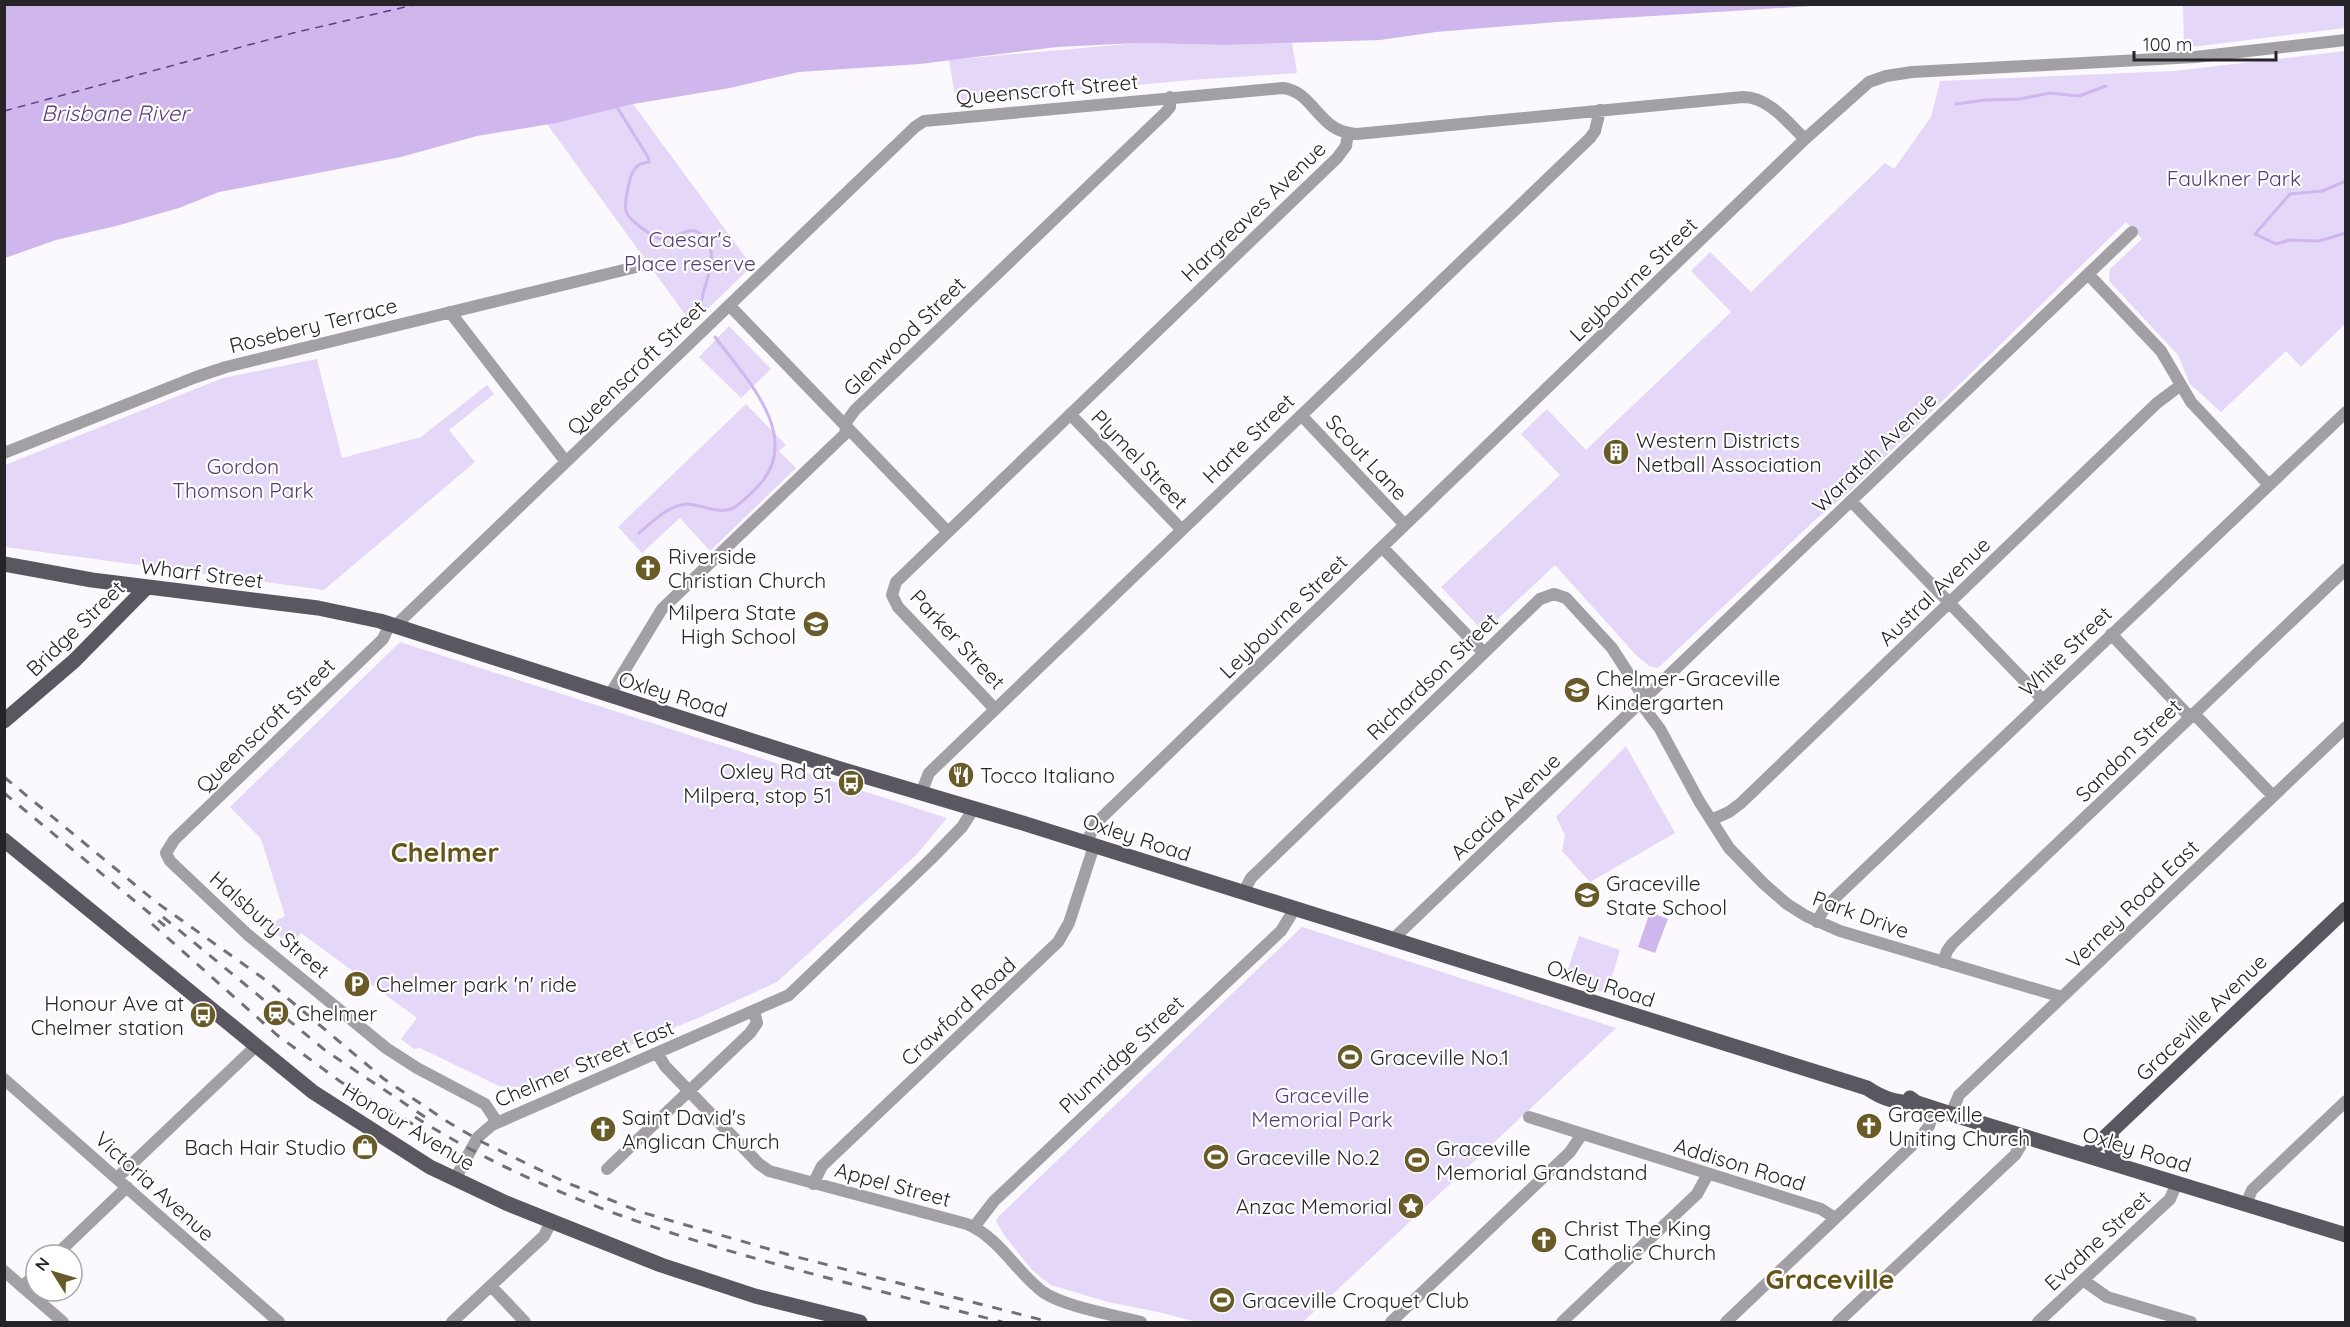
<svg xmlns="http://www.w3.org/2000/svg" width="2350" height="1327" font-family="Quicksand,sans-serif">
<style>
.green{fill:#e5d7f8}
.water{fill:#cfb7ee}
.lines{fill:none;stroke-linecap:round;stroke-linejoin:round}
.stream{stroke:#cfb7ee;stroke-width:3}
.ferry{stroke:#5d3e80;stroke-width:1.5;stroke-dasharray:8 6;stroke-linecap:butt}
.minor{stroke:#a2a0a5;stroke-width:12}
.major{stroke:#5b5761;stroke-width:15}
.rail{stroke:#727075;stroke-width:3;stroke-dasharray:10 10;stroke-linecap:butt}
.labels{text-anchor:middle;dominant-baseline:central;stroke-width:4.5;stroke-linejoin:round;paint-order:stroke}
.street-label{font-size:21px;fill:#262429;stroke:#fff}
.park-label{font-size:21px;fill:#563778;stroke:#fff}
.poi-label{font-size:21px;fill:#262429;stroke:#fff;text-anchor:start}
.water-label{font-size:22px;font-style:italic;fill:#5d3e80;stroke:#fff}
.district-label{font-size:27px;font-weight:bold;fill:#645418;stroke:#fff}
</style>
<rect width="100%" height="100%" fill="#fbf9fe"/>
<path class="green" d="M2183,5H2345V28L2184,48Z
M1138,43L1227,45L1292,43L1297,73L1191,80L956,101L949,60Z
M2345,51V324L2301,367L2286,351L2221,412L2190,384L2178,355L2109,281L2110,269L2142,239L2126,222L1849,492L1815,520L1658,668L1649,666L1636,655L1555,565L1484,632L1441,587L1560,475L1521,434L1547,409L1586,450L1731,312L1691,271L1710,252L1751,292L1885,163L1894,169L1931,117L1940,81L2174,71Z
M633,104L752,266L692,324L547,124Z
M729,326L771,369L741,398L699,357Z
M317,359L342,458L421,437L487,385L494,394L449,430L475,462L324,590L5,547V465L223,378Z
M746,404L786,445L779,451L796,468L710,551L680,518L642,553L618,527Z
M400,642L947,818L916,855L777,982L698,1018L543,1080L519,1087L499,1086L420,1048L414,1049L401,1039L417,1018L301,933L292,945L266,926L285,916L261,839L230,807Z
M1626,746L1675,833L1590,882L1562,851L1565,835L1556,817Z
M1302,927L1616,1028L1303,1322H1197L1158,1312L1108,1302L1051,1285L1033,1271L1004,1235L996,1221L998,1217Z
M1579,936L1620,950L1607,993L1564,981Z"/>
<path class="water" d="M5,4H1828V5L1557,22L1436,32L1380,40L1227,45L1138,43L1057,47L920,64L799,72L730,88L633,104L556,123L477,136L401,157L219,192L179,208L116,226L56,240L5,258Z
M1650,912L1668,919L1655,953L1638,947Z"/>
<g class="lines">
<path class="stream" d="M1956,104L1986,100L2020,99L2050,93L2079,96L2106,86
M617,107L648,157L649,162L640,164C631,170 629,182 627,193C626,198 625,206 626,211C628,220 654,238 662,239C677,242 691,217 707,241C720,259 700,290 700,312
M2346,181L2322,191L2290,194L2255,234L2276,244L2290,240L2319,241L2346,233
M639,533C651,523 669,505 686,504C700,504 717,514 731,509C742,504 751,493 759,485C804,437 744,376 715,337"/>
<path class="ferry" d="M4,111L293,33L418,4"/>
<path class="minor" d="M2088,274L2161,351L2191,402L2269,485
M729,305L948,532
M450,312L566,462
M1070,414L1182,530
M1301,415L1405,525
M4,453L196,377L226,367L640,266
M1851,501L2043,700
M1382,547L1484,653
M390,624L383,639L174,840L166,853L170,861L247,934L386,1048L417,1068L485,1104L497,1122
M395,626L915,127L924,121L1283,88C1315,92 1318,133 1357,134L1743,97C1769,97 1788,123 1805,139
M2111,634L2185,712L2199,719L2273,796
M609,696L662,609L845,434L847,421L855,410L1165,113L1170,107V97
M995,709L898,607L892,595L896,582L1337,158L1346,146L1348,133
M921,793L929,773L1590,138L1595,131L1600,110
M1711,820L1729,812L1741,803L2157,403L2181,385
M1086,843L1096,823L1805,139L1869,82L1886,76L1912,72L2195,57L2346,40
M1243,893L1251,878L1540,599L1554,594L1566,598L1612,648L1641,693L1645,709L1660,729L1699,801L1729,848L1764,884L1787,904L1806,916L1840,931L2062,997
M1817,922L1824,909L1837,896L2346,412
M1393,939L2132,232
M1943,962L1947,951L1952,944L2346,569
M657,1053L665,1066L759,1164L769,1171L967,1224C1000,1238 1016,1272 1043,1292C1065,1307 1115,1315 1141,1322
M4,1079L279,1322
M1951,1114L1959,1095L2346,727
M1529,1117L1821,1209L1835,1218
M607,1169L750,1033L757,1023L754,1011
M117,1178L256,1046
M455,1179L478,1137L492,1125L789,995L931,859L962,827L974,808
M813,1184L822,1166L1058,942L1069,923L1094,846
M2246,1204L2252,1190L2346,1101
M974,1227L994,1201L1281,931L1294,910
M56,1255L127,1187
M4,1271L63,1322
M2083,1280L2107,1297L2191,1322
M491,1286L525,1322
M22,1287L36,1274
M452,1322L544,1236L551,1222
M1391,1322L1570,1152L1582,1134
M1562,1322L1697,1194L1708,1174
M1726,1322L1920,1138L1929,1126L1935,1108
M1838,1322L2015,1155L2026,1137
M2038,1322L2170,1199L2177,1183"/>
<path class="major" d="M4,564L92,580L318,608L380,621L837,768L1016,821L1867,1088C1883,1099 1897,1103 1917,1103
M4,721L74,661L146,588
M4,840L313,1092L430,1167L506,1203L661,1265L755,1296L860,1322
M1910,1098L1917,1103L1951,1114L2346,1235
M2111,1131L2112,1150L2118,1165
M2086,1155L2346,909"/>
<path class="rail" d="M4,777L156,902L267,981L384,1079L448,1122L482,1142L565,1182L641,1212L793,1256L1050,1322
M4,793L165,926
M163,917L326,1051L425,1117
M152,924L277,1035L341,1082L421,1129
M415,1117C593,1229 801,1270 1002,1322"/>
</g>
<defs>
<symbol id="building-disc" viewBox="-11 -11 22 22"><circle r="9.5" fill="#695b28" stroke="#fff"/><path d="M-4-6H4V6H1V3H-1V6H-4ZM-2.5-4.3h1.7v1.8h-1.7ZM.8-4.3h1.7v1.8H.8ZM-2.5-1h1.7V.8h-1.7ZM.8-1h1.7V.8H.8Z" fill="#fff"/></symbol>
<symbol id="church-disc" viewBox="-11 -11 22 22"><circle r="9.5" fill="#695b28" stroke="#fff"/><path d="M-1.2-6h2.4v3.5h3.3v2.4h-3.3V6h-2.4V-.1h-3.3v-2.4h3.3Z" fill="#fff"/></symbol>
<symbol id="school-disc" viewBox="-11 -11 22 22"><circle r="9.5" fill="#695b28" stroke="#fff"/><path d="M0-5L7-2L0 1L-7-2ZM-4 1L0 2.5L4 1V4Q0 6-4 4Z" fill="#fff"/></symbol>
<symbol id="restaurant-disc" viewBox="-11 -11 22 22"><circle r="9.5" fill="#695b28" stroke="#fff"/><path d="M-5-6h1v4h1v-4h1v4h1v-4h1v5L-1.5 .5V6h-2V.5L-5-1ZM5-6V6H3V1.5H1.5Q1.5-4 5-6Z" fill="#fff"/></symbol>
<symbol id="bus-disc" viewBox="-11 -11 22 22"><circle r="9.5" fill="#695b28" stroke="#fff"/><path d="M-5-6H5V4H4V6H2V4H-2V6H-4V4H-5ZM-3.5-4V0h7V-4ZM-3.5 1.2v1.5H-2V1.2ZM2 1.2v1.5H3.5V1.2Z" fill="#fff"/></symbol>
<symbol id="parking-disc" viewBox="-11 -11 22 22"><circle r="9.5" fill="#695b28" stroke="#fff"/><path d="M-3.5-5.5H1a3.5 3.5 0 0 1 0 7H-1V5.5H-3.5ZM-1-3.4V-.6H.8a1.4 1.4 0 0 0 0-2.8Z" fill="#fff"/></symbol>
<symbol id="station-disc" viewBox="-11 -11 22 22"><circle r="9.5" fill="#695b28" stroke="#fff"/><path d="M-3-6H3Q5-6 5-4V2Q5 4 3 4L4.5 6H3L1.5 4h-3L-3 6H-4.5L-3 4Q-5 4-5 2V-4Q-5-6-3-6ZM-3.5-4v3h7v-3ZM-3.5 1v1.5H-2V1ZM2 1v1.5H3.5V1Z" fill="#fff"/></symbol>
<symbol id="stadium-disc" viewBox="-11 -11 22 22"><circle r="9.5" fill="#695b28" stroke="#fff"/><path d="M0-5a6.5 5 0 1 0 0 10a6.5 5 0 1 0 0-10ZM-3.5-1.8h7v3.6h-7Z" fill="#fff"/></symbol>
<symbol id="shop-disc" viewBox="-11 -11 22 22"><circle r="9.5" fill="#695b28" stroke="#fff"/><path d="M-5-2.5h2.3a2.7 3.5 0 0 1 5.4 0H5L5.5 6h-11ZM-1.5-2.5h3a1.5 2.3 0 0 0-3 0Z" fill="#fff"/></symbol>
<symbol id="sight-disc" viewBox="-11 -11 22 22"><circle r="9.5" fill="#695b28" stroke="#fff"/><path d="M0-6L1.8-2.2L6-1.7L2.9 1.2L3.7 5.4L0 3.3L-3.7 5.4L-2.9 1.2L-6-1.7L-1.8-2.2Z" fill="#fff"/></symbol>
</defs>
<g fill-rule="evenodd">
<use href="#building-disc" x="1601" y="437" width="30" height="30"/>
<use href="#church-disc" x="633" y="553" width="30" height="30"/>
<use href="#school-disc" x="801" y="609" width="30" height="30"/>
<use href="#school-disc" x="1562" y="675" width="30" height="30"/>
<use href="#restaurant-disc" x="946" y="760" width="30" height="30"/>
<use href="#bus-disc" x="836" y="768" width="30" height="30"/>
<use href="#school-disc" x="1572" y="880" width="30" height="30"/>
<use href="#parking-disc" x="342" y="969" width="30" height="30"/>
<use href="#station-disc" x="261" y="998" width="30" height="30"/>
<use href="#bus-disc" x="188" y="1000" width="30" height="30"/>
<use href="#stadium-disc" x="1335" y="1042" width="30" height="30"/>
<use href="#church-disc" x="1854" y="1111" width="30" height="30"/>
<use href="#church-disc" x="588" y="1114" width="30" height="30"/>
<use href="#shop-disc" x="350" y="1132" width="30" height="30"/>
<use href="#stadium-disc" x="1201" y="1142" width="30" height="30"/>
<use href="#stadium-disc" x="1402" y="1145" width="30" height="30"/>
<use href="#sight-disc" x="1396" y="1191" width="30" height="30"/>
<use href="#church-disc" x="1529" y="1225" width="30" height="30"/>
<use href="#stadium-disc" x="1207" y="1285" width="30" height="30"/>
</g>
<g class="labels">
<g class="street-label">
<text transform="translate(1047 89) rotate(-5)">Queenscroft Street</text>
<text transform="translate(1253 211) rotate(-44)">Hargreaves Avenue</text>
<text transform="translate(1633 279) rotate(-44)">Leybourne Street</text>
<text transform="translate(313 325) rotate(-14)">Rosebery Terrace</text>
<text transform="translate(904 336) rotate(-44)">Glenwood Street</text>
<text transform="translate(636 367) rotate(-44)">Queenscroft Street</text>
<text transform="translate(1248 438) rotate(-44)">Harte Street</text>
<text transform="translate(1874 452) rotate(-44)">Waratah Avenue</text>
<text transform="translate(1367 457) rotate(47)">Scout Lane</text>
<text transform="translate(1140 459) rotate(46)">Plymel Street</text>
<text transform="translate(202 573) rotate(7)">Wharf Street</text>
<text transform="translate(1934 591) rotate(-44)">Austral Avenue</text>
<text transform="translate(1283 616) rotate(-44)">Leybourne Street</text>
<text transform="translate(75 628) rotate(-44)">Bridge Street</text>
<text transform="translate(958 639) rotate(47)">Parker Street</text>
<text transform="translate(2065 651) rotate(-44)">White Street</text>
<text transform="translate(1432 676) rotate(-44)">Richardson Street</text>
<text transform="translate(673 694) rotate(17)">Oxley Road</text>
<text transform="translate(265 725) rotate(-44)">Queenscroft Street</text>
<text transform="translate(2128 750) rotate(-44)">Sandon Street</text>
<text transform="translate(1505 806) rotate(-44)">Acacia Avenue</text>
<text transform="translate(1137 837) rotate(18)">Oxley Road</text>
<text transform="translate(2132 904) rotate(-44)">Verney Road East</text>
<text transform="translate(1861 914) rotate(20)">Park Drive</text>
<text transform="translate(270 924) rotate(41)">Halsbury Street</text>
<text transform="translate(1601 983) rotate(18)">Oxley Road</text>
<text transform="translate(958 1011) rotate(-43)">Crawford Road</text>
<text transform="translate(2201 1017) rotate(-44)">Graceville Avenue</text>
<text transform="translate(1121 1054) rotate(-43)">Plumridge Street</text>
<text transform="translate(584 1063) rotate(-23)">Chelmer Street East</text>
<text transform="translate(409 1126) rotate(31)">Honour Avenue</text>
<text transform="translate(2137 1149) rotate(17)">Oxley Road</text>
<text transform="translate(1740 1164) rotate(17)">Addison Road</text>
<text transform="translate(893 1184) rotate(15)">Appel Street</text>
<text transform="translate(155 1186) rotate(42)">Victoria Avenue</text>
<text transform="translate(2097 1240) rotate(-43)">Evadne Street</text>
</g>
<g class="park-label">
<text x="2234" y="178">Faulkner Park</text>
<text x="690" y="239">Caesar's<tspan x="690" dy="24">Place reserve</tspan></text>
<text x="243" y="466">Gordon<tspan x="243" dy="24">Thomson Park</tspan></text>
<text x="1322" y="1095">Graceville<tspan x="1322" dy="24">Memorial Park</tspan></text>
</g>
<g class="poi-label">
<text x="1636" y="440">Western Districts<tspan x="1636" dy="24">Netball Association</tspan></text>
<text x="668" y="556">Riverside<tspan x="668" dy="24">Christian Church</tspan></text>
<text x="796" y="612" text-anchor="end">Milpera State<tspan x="796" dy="24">High School</tspan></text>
<text x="1596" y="678">Chelmer-Graceville<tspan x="1596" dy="24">Kindergarten</tspan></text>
<text x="832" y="771" text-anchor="end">Oxley Rd at<tspan x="832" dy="24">Milpera, stop 51</tspan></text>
<text x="980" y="775">Tocco Italiano</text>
<text x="1606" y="883">Graceville<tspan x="1606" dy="24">State School</tspan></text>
<text x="376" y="984">Chelmer park 'n' ride</text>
<text x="184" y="1003" text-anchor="end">Honour Ave at<tspan x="184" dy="24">Chelmer station</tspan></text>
<text x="296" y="1013">Chelmer</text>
<text x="1370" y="1057">Graceville No.1</text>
<text x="1888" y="1114">Graceville<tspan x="1888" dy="24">Uniting Church</tspan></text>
<text x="622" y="1117">Saint David's<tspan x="622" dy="24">Anglican Church</tspan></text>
<text x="346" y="1147" text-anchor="end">Bach Hair Studio</text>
<text x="1436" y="1148">Graceville<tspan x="1436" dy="24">Memorial Grandstand</tspan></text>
<text x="1236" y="1157">Graceville No.2</text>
<text x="1392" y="1206" text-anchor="end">Anzac Memorial</text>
<text x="1564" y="1228">Christ The King<tspan x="1564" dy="24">Catholic Church</tspan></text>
<text x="1242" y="1300">Graceville Croquet Club</text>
</g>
<g class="water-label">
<text x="115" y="113">Brisbane River</text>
</g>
<g class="district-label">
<text x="445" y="852">Chelmer</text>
<text x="1830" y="1279">Graceville</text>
</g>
</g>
<rect width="2350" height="1327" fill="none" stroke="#262429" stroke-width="12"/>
<g transform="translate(54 1273) rotate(307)"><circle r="28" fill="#ffffff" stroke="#a8a7a9" stroke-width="1.5"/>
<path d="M0-4.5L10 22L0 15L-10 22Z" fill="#695b28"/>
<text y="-9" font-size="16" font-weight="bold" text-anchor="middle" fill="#262429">N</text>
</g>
<path d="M2134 51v9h142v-9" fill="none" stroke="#262429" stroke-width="3"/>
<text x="2143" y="51" font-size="18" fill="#262429" stroke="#ffffff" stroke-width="4.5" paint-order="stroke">100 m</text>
</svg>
